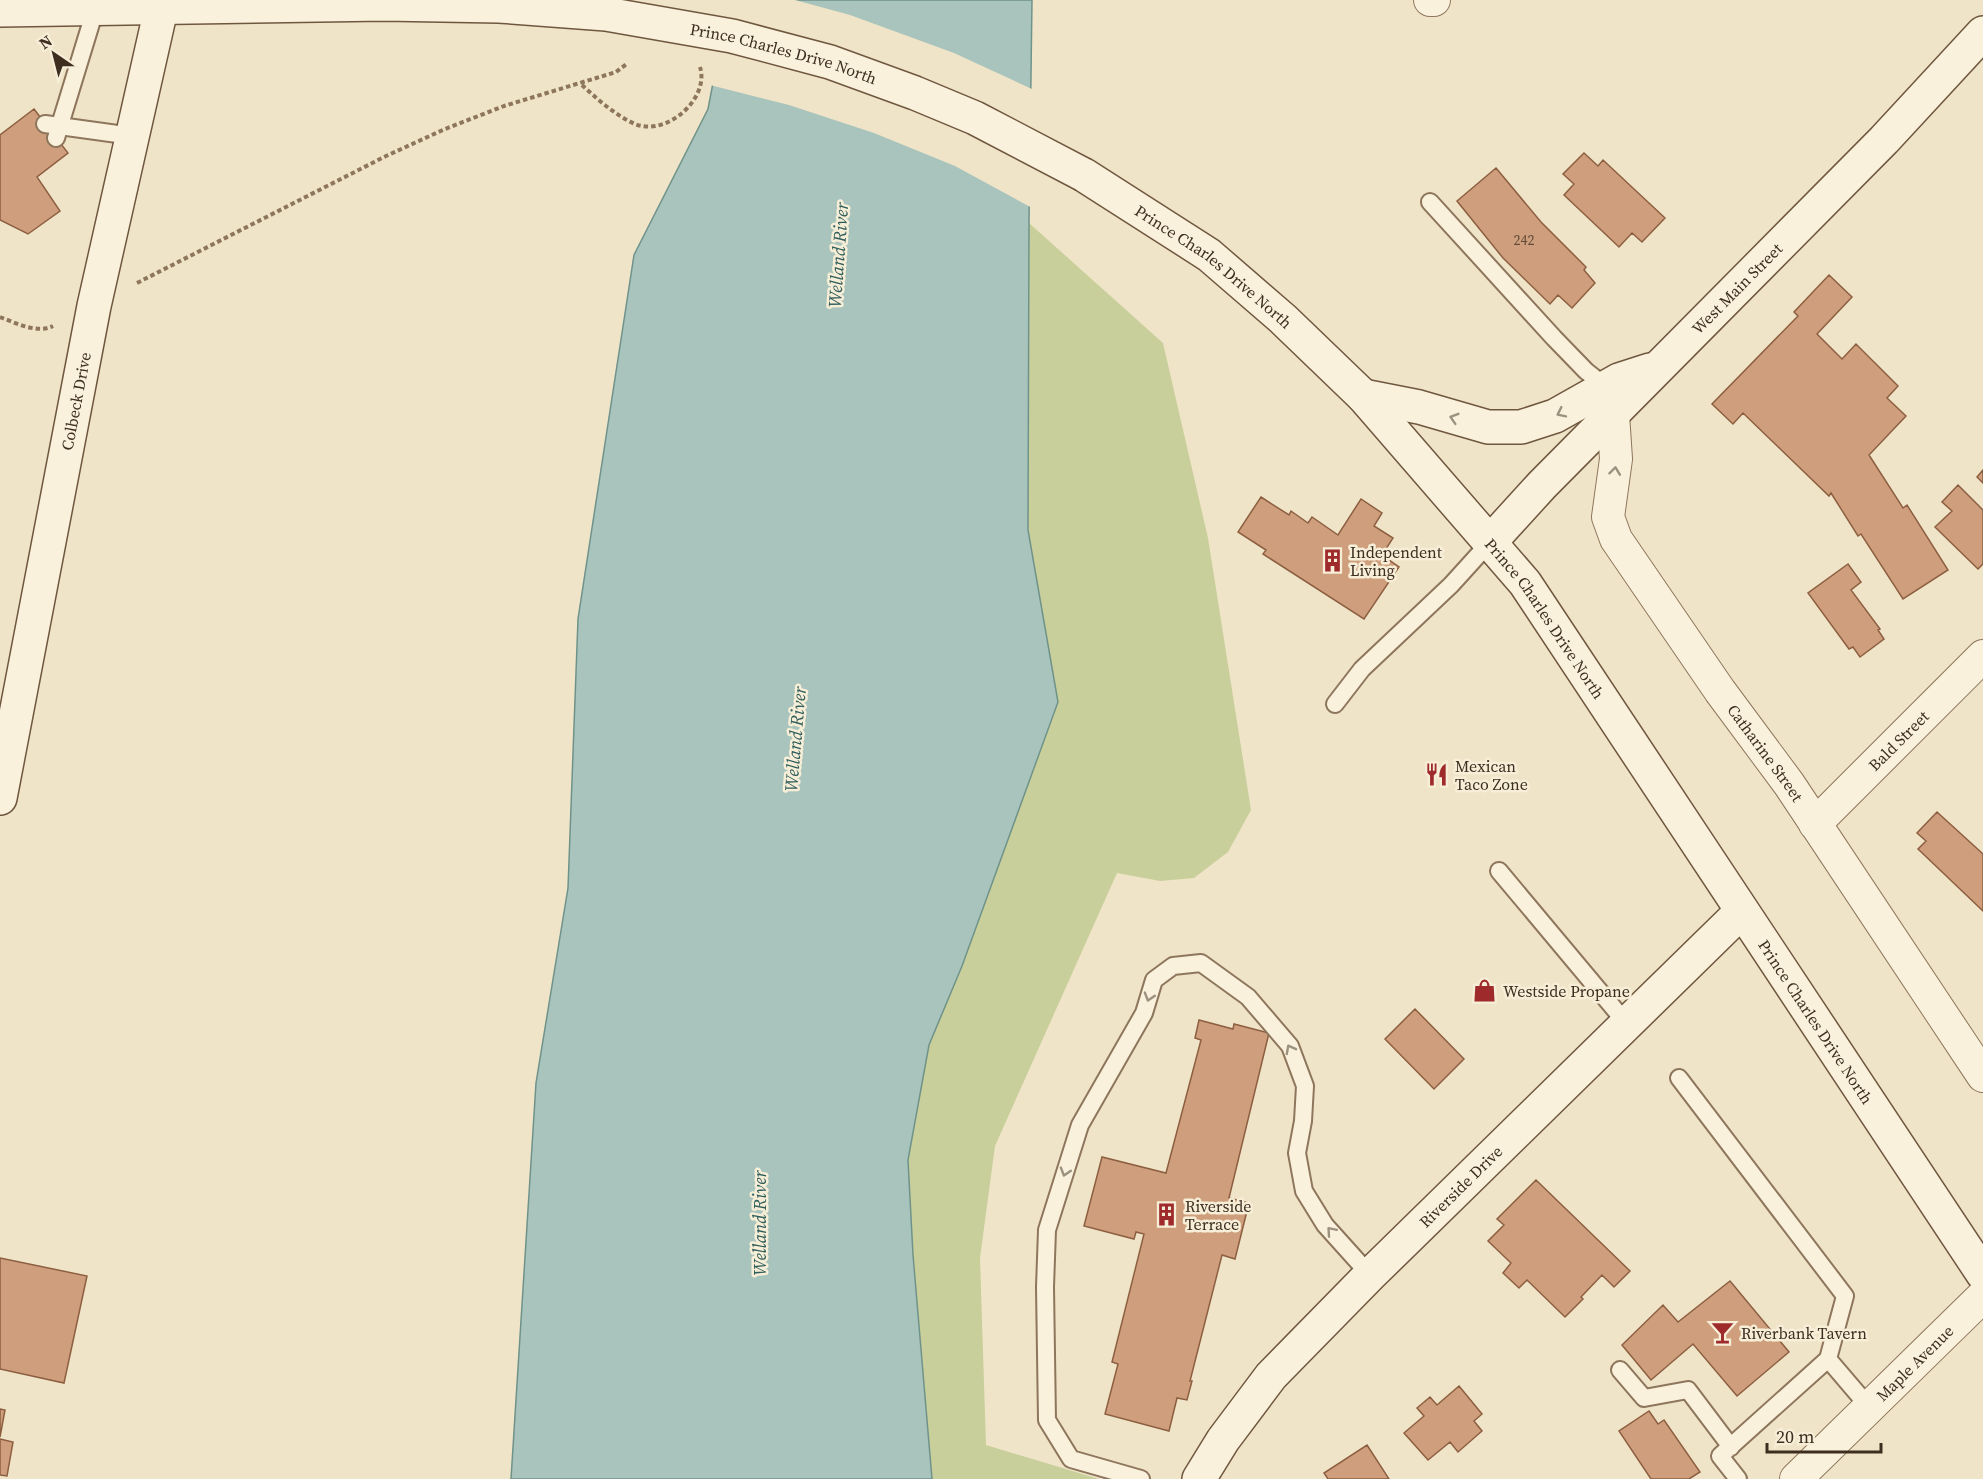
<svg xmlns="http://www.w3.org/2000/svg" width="1983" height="1479" font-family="'Source Serif 4',serif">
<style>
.green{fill:#c9cf9b}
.water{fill:#a9c4bc;stroke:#6f938a;stroke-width:1.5}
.pier{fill:#f0e4c8}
.building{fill:#cf9f7d;stroke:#8d5f41;stroke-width:1.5}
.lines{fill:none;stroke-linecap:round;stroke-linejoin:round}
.lane-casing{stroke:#8d765c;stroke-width:20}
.street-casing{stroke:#8d765c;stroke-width:34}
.secondary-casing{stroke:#6f573f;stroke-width:36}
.path{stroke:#8d765c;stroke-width:4;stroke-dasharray:4.5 3;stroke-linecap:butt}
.lane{stroke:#faf1dc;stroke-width:16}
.street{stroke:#faf1dc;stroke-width:32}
.secondary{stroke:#faf1dc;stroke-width:33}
.secondary-bridge-casing{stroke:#6f573f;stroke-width:36;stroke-linecap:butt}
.secondary-bridge{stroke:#faf1dc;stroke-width:33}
.oneway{stroke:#9c907e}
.labels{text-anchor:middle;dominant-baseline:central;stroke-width:5;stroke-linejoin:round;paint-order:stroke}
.number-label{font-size:14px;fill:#624a37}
.street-label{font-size:16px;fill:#3d2e20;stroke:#f7eed8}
.poi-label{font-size:16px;fill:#3d2e20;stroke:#f7eed8;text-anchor:start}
.water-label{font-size:18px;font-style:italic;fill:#2f5d5a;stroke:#f7eed8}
</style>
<rect width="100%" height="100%" fill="#f0e4c8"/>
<path class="green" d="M1029,223L1163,343L1208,538L1251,810L1228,852L1194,878L1160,881L1117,873L995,1146L980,1258L986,1445L1099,1479H932L913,1255L908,1160L929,1045L962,966L1058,702L1028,530Z"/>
<path class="water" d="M729,0H1032L1029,223L1028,530L1058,702L962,966L929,1045L908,1160L913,1255L932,1479H511L536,1083L568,888L578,619L634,255L708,109Z"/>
<path class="pier" d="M726,0H795L850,15L954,53L1034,90L1032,208L955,166L874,133L789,105L710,85Z"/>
<path class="building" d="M34,109L68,153L37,177L60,211L28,234L0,220V135Z
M1584,153L1598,166L1603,160L1665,218L1642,242L1632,233L1619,247L1564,195L1574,184L1563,174Z
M1496,168L1541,222L1586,267L1584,270L1595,283L1572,308L1558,295L1550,304L1503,258L1457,201Z
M1829,275L1852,297L1817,334L1842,359L1856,344L1898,386L1887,398L1906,416L1869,455L1903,508L1907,505L1948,570L1903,599L1861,534L1858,536L1831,493L1829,496L1743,413L1733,424L1712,404L1798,316L1794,312Z
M1983,470V483L1977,477Z
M1958,485L1983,510V564L1978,569L1935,527L1952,511L1942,502Z
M1261,497L1289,515L1291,511L1308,523L1312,517L1338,535L1361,499L1382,513L1374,526L1393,538L1382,555L1399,567L1364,619L1263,554L1266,550L1238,532Z
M1848,564L1861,582L1851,590L1880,629L1878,630L1884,639L1860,657L1853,647L1849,649L1808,593Z
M1937,812L1983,854V911L1918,849L1926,841L1917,833Z
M1415,1009L1464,1059L1434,1089L1385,1039Z
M1199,1020L1233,1029L1234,1024L1269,1033L1229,1198L1249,1203L1235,1259L1222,1255L1190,1381H1192L1187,1400L1177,1398L1169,1431L1105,1414L1118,1364L1112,1362L1144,1234L1136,1232L1134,1239L1084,1226L1102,1157L1166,1173L1201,1040L1195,1038Z
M1536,1180L1630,1271L1614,1287L1602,1275L1581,1297L1583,1299L1565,1317L1527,1280L1519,1288L1503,1273L1511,1263L1488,1241L1504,1225L1497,1219Z
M0,1258L87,1276L64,1383L0,1369Z
M1730,1281L1789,1352L1737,1396L1693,1344L1651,1380L1622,1345L1663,1305L1678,1322Z
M1459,1386L1482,1414L1474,1421L1482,1431L1458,1452L1450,1442L1428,1460L1404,1433L1424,1416L1417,1408L1430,1397L1437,1405Z
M0,1409L5,1410L0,1437Z
M1649,1411L1658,1424L1664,1420L1700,1472L1689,1479H1651L1619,1431Z
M0,1439L13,1442L7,1476L0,1475Z
M1367,1445L1389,1479H1328L1324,1473Z"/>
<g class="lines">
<defs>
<path id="lane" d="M45,124L132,136
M56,138L96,7
M1430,202L1554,338L1586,371L1610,390
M1335,704L1362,669L1451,585L1490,542
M1499,871L1627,1024
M1679,1078L1845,1296L1828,1359
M1620,1370L1644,1398L1688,1390L1731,1447
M1141,1479L1071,1459L1047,1420L1045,1287L1047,1230L1080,1125L1144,1013L1154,980L1173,966L1201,963L1248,997L1290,1046L1305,1086L1303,1121L1297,1153L1304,1191L1325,1225L1370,1275
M1738,1479L1720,1456L1828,1359L1869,1407"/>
<g id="street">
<path d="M1430,0H1434"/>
<path id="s1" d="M1613,414L1616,459L1608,517L1616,539L1720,691L1789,784L1983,1076"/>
<path id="s2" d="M1815,824L1983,656"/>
<path id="s3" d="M1796,1479L1983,1296"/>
</g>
<g id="secondary">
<path d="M0,10L384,4L499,6L606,14"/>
<path id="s4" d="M1084,175L1209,255L1283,319L1363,396L1525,583L1983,1274"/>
<path d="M1363,396L1419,407L1488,427H1521L1555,416L1619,380L1650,370"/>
<path id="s5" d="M1490,542L1542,485L1884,140L1983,33"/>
<path id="s6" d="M0,798L94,306L163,0"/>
<path id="s7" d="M1199,1479L1223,1440L1271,1376L1370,1275L1742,911"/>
</g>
</defs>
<use href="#lane" class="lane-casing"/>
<use href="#street" class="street-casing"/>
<use href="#secondary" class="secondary-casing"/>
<path class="path" d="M582,85C597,99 615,115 635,124C666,137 710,99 700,67
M137,283L386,156L445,129L504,106L616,72L628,63
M0,317C16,323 37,334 53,326"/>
<use href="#lane" class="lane"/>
<use href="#street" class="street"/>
<use href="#secondary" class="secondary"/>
<defs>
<g id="secondary-bridge">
<path id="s8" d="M606,14L732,36L830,62L915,93L975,118L1084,175"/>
</g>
</defs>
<use href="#secondary-bridge" class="secondary-bridge-casing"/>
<use href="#secondary-bridge" class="secondary-bridge"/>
</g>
<defs><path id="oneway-chevron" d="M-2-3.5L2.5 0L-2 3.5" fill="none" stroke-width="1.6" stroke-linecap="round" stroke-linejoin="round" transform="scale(1.5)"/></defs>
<g class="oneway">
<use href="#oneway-chevron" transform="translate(1561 413) rotate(154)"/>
<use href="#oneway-chevron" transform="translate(1454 418) rotate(-163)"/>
<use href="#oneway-chevron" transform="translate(1615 471) rotate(-83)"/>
<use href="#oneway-chevron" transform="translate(1149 997) rotate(107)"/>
<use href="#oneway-chevron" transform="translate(1290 1049) rotate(-118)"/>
<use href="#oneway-chevron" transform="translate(1065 1172) rotate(107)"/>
<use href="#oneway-chevron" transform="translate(1331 1231) rotate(-131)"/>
</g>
<defs>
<symbol id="building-bare" viewBox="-9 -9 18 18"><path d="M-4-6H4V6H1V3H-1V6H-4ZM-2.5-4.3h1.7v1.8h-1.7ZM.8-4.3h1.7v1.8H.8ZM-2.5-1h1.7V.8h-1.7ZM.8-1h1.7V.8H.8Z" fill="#9e2a2b" stroke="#f7eed8" stroke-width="2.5" paint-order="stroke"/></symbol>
<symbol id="restaurant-bare" viewBox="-9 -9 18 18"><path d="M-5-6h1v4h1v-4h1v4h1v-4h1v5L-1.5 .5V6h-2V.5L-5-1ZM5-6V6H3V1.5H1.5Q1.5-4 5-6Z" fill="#9e2a2b" stroke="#f7eed8" stroke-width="2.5" paint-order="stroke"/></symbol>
<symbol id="shop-bare" viewBox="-9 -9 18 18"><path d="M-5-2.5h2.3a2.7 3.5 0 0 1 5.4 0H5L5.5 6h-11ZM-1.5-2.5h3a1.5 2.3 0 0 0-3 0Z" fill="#9e2a2b" stroke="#f7eed8" stroke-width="2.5" paint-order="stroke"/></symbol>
<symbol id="bar-bare" viewBox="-9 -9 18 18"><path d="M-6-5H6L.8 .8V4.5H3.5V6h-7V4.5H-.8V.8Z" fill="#9e2a2b" stroke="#f7eed8" stroke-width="2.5" paint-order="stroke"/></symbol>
</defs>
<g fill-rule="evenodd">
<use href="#building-bare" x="1316" y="544" width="33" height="33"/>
<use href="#restaurant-bare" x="1420" y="758" width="33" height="33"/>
<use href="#shop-bare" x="1468" y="974" width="33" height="33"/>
<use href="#building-bare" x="1150" y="1198" width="33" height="33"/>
<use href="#bar-bare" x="1706" y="1316" width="33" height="33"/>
</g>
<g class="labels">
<g class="number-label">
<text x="1524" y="240">242</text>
</g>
<g class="street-label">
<text stroke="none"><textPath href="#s8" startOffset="182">Prince Charles Drive North</textPath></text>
<text stroke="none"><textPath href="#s4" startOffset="159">Prince Charles Drive North</textPath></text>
<text stroke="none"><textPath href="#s5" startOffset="354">West Main Street</textPath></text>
<text stroke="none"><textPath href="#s6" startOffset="404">Colbeck Drive</textPath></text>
<text stroke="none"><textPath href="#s4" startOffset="645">Prince Charles Drive North</textPath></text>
<text stroke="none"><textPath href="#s2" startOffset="118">Bald Street</textPath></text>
<text stroke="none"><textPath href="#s1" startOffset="388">Catharine Street</textPath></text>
<text stroke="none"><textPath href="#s4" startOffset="1131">Prince Charles Drive North</textPath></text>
<text stroke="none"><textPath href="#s7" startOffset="394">Riverside Drive</textPath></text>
<text stroke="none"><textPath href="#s3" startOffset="166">Maple Avenue</textPath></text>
</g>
<g class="poi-label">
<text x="1350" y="552">Independent<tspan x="1350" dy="18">Living</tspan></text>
<text x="1455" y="766">Mexican<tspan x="1455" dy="18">Taco Zone</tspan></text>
<text x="1503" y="991">Westside Propane</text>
<text x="1185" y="1206">Riverside<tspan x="1185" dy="18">Terrace</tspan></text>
<text x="1741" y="1333">Riverbank Tavern</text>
</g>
<g class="water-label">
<text transform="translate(838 255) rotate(-86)">Welland River</text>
<text transform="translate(795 739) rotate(-85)">Welland River</text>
<text transform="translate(759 1223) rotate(-90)">Welland River</text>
</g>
</g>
<g transform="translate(54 54) rotate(325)" stroke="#f7eed8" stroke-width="4.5" paint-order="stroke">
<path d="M0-4.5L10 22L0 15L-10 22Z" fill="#3d2e20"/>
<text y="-9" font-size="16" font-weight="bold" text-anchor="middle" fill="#3d2e20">N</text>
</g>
<path d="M1767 1443v9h114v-9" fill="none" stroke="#3d2e20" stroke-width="3"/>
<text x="1776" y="1443" font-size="18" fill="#3d2e20" stroke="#f7eed8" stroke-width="4.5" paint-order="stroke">20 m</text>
</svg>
